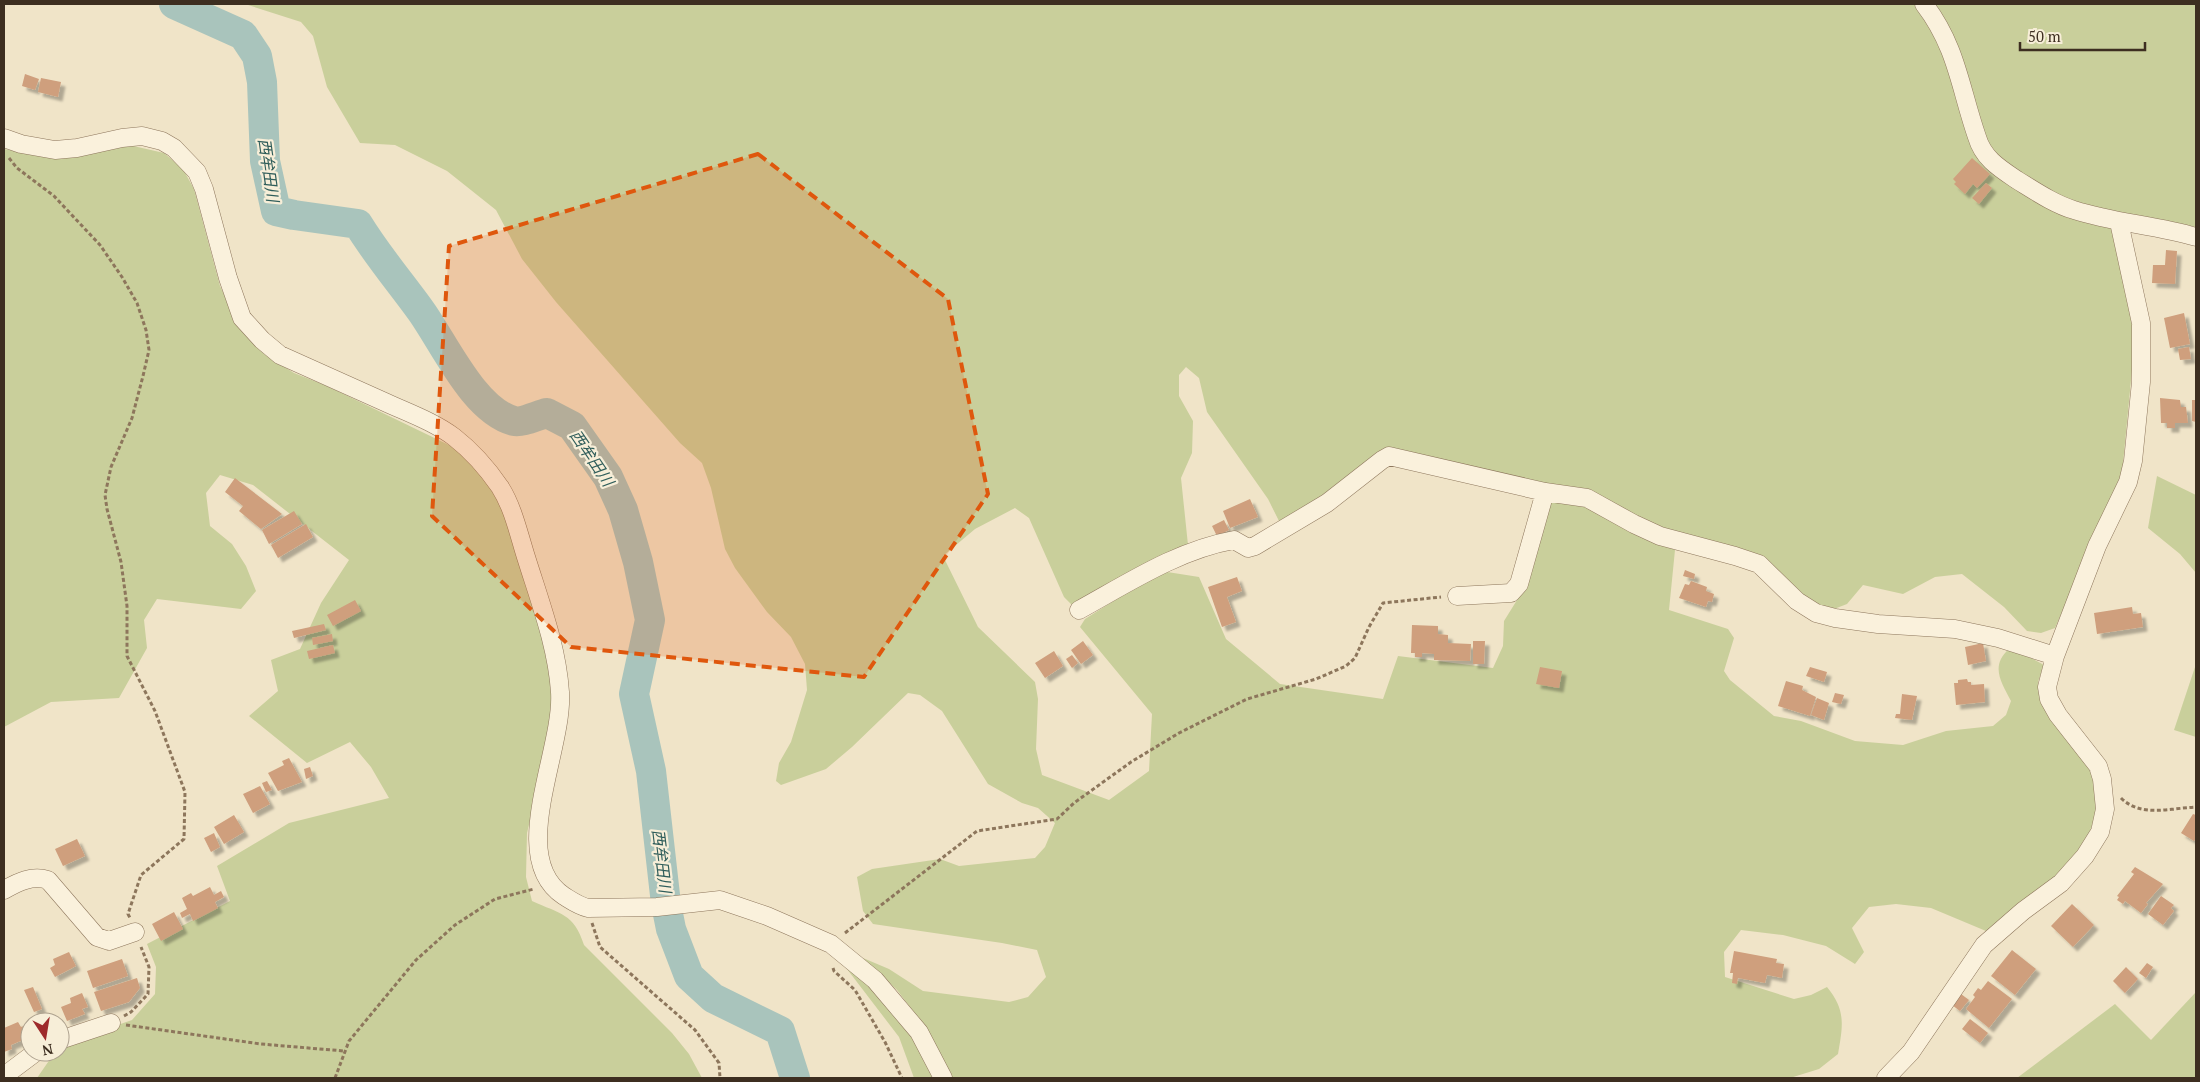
<svg xmlns="http://www.w3.org/2000/svg" width="2200" height="1082" font-family="'PT Serif','Noto Sans JP',serif">
<style>
.green{fill:#c9cf9b}
.lines{fill:none;stroke-linecap:round;stroke-linejoin:round}
.river{stroke:#a9c4bc;stroke-width:30}
.building{fill:#cf9f7d;filter:url(#shadow)}
.minor-casing{stroke:#8d765c;stroke-width:19}
.path{stroke:#8d765c;stroke-width:3;stroke-dasharray:4 2.5;stroke-linecap:butt}
.minor{stroke:#faf1dc;stroke-width:18}
.marked{fill:#df570d;fill-opacity:0.2;stroke:#df570d;stroke-width:4;stroke-dasharray:10 6;stroke-linejoin:round}
.labels{text-anchor:middle;dominant-baseline:central;stroke-width:4.5;stroke-linejoin:round;paint-order:stroke}
.water-label{font-size:16px;font-style:italic;fill:#2f5d5a;stroke:#f7eed8}
</style>
<defs>
<filter id="shadow"><feDropShadow dx="4.5" dy="4.5" stdDeviation="1" flood-color="#0004"/></filter>
</defs>
<rect width="100%" height="100%" fill="#f0e4c8"/>
<path class="green" d="M245,4H2196V227L2130,215L2112,216L2136,328L2122,474L2055,628L2041,633L2027,631L2004,607L1962,574L1935,577L1903,594L1863,585L1847,604L1834,609L1818,608L1756,557L1664,531L1534,485L1403,450L1387,451L1293,521H1279L1268,499L1207,412L1199,378L1186,367L1179,375V396L1193,421L1192,453L1181,478L1188,545L1074,607L1064,597L1029,518L1015,508L975,529L943,556L978,627L1035,682L1038,699L1036,749L1042,775L1109,800L1149,771L1152,714L1080,627L1085,619L1161,571L1199,577L1226,639L1280,684L1383,699L1398,656L1493,668L1503,646L1504,621L1522,592L1551,497L1586,504L1648,538L1675,550L1669,610L1728,629L1734,638L1724,671L1730,680L1774,716L1801,721L1855,741L1903,745L1946,731L1993,726L2006,715L2011,701C2001,682 1990,666 2009,649L2022,653L2044,665L2038,682L2041,702L2090,764L2095,782L2096,815L2083,849L2052,882L1986,931L1931,908L1896,904L1869,907L1852,928L1864,952L1855,964L1826,946L1783,935L1741,930L1724,952L1725,977L1794,999L1811,995L1827,987C1846,1010 1843,1025 1838,1054L1819,1069L1790,1078H952L926,1028L897,990L863,958L889,969L923,991L1009,1002L1028,997L1046,977L1037,950L1002,943L873,924L863,911L857,877L872,869L940,859L959,866L1035,858L1045,847L1055,823L1038,808L1022,803L988,784L942,711L920,695L908,693L852,747L826,769L781,785L776,781L779,763L791,742L807,690L805,664L791,637L767,612L735,568L725,549L711,488L702,463L680,443L556,302L522,259L496,210L447,171L395,145L360,143L327,87L313,36L301,22Z
M129,145L164,153L183,169L194,189L220,286L238,323L264,354L294,373L327,386L451,446L466,458L490,487L505,516L549,660L553,697L549,743L527,833L526,877L532,901C560,914 574,913 584,945L672,1033L689,1054L702,1078H37L55,1052H60V1045L132,1020L155,994L156,967L147,944L230,901L217,866L289,823L389,798L371,767L350,742L307,763L249,716L278,691L271,660L300,649L321,603L349,560L253,485L220,475L206,493L210,526L232,544L246,566L256,591L241,609L157,599L144,620L147,648L119,698L51,702L4,727V149L62,158Z
M2157,476L2196,495V573L2180,554L2148,528Z
M2196,664V737L2174,730Z
M847,969C889,995 912,1035 934,1078H914L899,1037Z
M2196,992V1078H2017L2115,1004L2151,1040Z"/>
<g class="lines">
<path class="river" d="M174,4L243,35L257,56L262,82L265,161L276,211L294,215L358,224C377,255 400,282 421,311C444,343 474,411 514,421C522,423 538,415 547,413L572,426L608,477L623,510L638,562L650,620L634,694L651,771L666,904L671,929L689,976L713,998L780,1031L795,1078"/>
</g>
<path class="building" d="M25,74L39,79L35,90L22,86Z
M41,78L61,82L58,97L38,92Z
M1972,158L1990,174L1977,188L1973,184L1965,194L1954,184L1956,182L1953,179Z
M1986,183L1992,188L1979,204L1972,198Z
M2166,250L2177,251L2175,284L2152,283L2153,265H2165Z
M2184,313L2190,344L2170,348L2164,318Z
M2189,347L2191,359L2180,360L2178,349Z
M2160,398L2180,400L2181,407H2186L2188,423H2175V428H2167V423H2161Z
M2192,400H2196V422L2192,421Z
M235,478L282,514L261,529L239,511L243,506L225,492Z
M1250,499L1258,517L1230,528L1223,511Z
M294,511L302,524L269,544L262,530Z
M1224,520L1229,530L1217,536L1212,526Z
M306,524L313,537L278,558L271,545Z
M1685,570L1695,574L1694,579L1683,576Z
M1237,577L1242,591L1227,597L1236,622L1222,627L1208,587Z
M1691,581L1707,587L1706,591L1714,594L1712,602L1708,601L1706,607L1679,598L1685,584L1689,585Z
M355,600L361,611L333,626L327,615Z
M2132,607L2133,614L2141,613L2143,627L2097,634L2094,613Z
M324,624L326,630L294,638L292,631Z
M1412,625L1438,626V634L1448,635V643L1471,644L1470,661L1434,660V654L1422,653V657H1415V653H1411Z
M332,634L333,641L313,645L312,638Z
M1083,641L1093,655L1081,664L1071,650Z
M1473,641H1485L1484,664H1473Z
M1983,643L1986,661L1968,665L1965,647Z
M333,645L335,653L309,659L307,651Z
M1054,651L1063,666L1045,678L1035,663Z
M1072,655L1078,663L1072,668L1066,659Z
M1540,667L1562,671L1559,688L1536,684Z
M1810,667L1827,672L1824,682L1806,676Z
M1967,679L1968,682H1971V685L1984,684L1985,702L1956,705L1954,683H1958V680Z
M1786,681L1803,686L1802,690L1816,697L1810,716L1778,706Z
M1835,693L1844,695L1841,704L1832,702Z
M1902,694L1917,696L1912,720L1895,718L1896,714H1900Z
M1817,698L1829,703L1824,720L1811,715Z
M289,758L302,782L278,791L268,773L284,765L282,761Z
M310,767L313,776L306,779L304,769Z
M267,781L272,790L266,792L262,783Z
M260,786L270,804L253,813L243,794Z
M2193,814L2196,815V838L2194,841L2181,833Z
M234,815L244,832L224,844L214,827Z
M214,833L220,847L211,852L204,838Z
M77,839L85,856L63,866L55,849Z
M2135,867L2163,884L2146,903L2148,904L2141,913L2125,901L2123,904L2117,900L2119,897L2117,896L2134,874L2131,872Z
M210,887L214,895L221,891L224,897L215,902L218,908L193,921L190,914L182,918L180,913L187,909L182,898L191,893L193,896Z
M2161,896L2174,905L2171,908L2174,911L2163,925L2148,914Z
M2072,904L2094,925L2073,947L2051,926Z
M174,912L183,929L161,941L152,924Z
M2012,950L2036,969L2015,995L1991,976Z
M1734,951L1777,959L1776,963L1784,964L1782,978L1767,975L1765,983L1738,978L1737,984L1732,983L1733,973H1730Z
M69,952L76,966L55,977L50,968L55,965L53,959Z
M122,959L128,976L93,988L87,971Z
M2147,963L2153,967L2146,978L2139,973Z
M2126,967L2138,979L2125,993L2113,981Z
M137,978L140,988L129,1002L101,1011L94,992Z
M1988,981L2012,999L1989,1028L1966,1009L1975,997L1973,995L1978,988L1981,990Z
M33,987L42,1009L34,1012L24,990Z
M82,993L88,1007L82,1009L85,1014L67,1021L61,1007L71,1003L70,998Z
M1961,994L1969,1000L1960,1011L1952,1005Z
M1970,1019L1988,1033L1980,1043L1962,1029Z
M18,1022L21,1027L30,1024V1037L11,1045L12,1049L4,1052V1028Z"/>
<g class="lines">
<defs>
<path id="minor" d="M1924,4C1957,47 1960,88 1977,137C1983,158 1999,168 2017,180C2035,191 2054,204 2074,210C2114,223 2156,225 2196,237
M4,138L21,144L55,150L77,148L122,138L142,136L162,141L174,148L197,172L204,189L228,278L242,318L262,340L280,355C316,371 351,387 387,403C409,413 434,422 454,437C472,451 487,468 500,487C513,507 519,535 526,557C540,602 557,646 560,692C564,750 506,858 564,896C572,901 579,906 588,908L657,907L720,900L767,916L831,944L875,980L919,1032L943,1078
M1457,596L1511,593L1519,584L1545,492
M1079,610C1128,583 1178,550 1234,540L1248,548L1255,546L1327,503L1382,460L1389,456L1545,492L1587,498L1634,524L1660,536L1735,556L1759,564L1797,601L1816,613L1835,618L1878,624L1955,629L1998,638L2055,656
M4,890C18,882 32,875 48,880L97,937L109,941L135,932
M60,1040L111,1023
M4,1076L36,1052
M1886,1078L1911,1052L1984,945L2023,911L2061,883L2085,856L2100,832L2105,809L2102,779L2098,766L2058,715L2049,699L2047,687L2055,656L2097,546L2128,482L2133,461L2141,382V323L2119,222"/>
</defs>
<use href="#minor" class="minor-casing"/>
<path class="path" d="M9,158L17,168L54,196L100,245L122,277L137,303L146,330L149,350L143,376L132,418L111,467L105,495L107,509L121,562L127,606V656L155,711L185,792L184,839L141,875L128,914L130,918
M2121,798C2141,818 2171,808 2196,807
M592,923L600,947L695,1030L719,1063L720,1078
M845,933L977,831L1057,819L1074,803L1131,762L1179,733L1247,699L1316,679L1346,666L1355,658L1369,627L1383,603L1441,597
M833,968L834,971L855,990L885,1042L902,1078
M124,1016L131,1012L148,994L149,967L141,947
M126,1025L261,1044L344,1051
M335,1078L349,1041L416,960L455,925L495,899L534,889"/>
<use href="#minor" class="minor"/>
</g>
<path class="marked" d="M758,154L948,299L988,494L864,677L571,647L432,516L449,246Z"/>
<g class="labels">
<g class="water-label">
<text transform="translate(269 170) rotate(82)">西牟田川</text>
<text transform="translate(592 458) rotate(56)">西牟田川</text>
<text transform="translate(662 861) rotate(83)">西牟田川</text>
</g>
</g>
<rect width="2200" height="1082" fill="none" stroke="#3d2e20" stroke-width="10"/>
<g transform="translate(45 1037) rotate(168)"><circle r="24" fill="#f7eed8" stroke="#ada18e"/>
<path d="M0-4L9 19L0 12L-9 19Z" fill="#9e2a2b"/>
<text y="-8" font-size="14" font-weight="bold" text-anchor="middle" fill="#3d2e20">N</text>
</g>
<path d="M2020 42v8h125v-8" fill="none" stroke="#3d2e20" stroke-width="2.5"/>
<text x="2028" y="42" font-size="15" fill="#3d2e20" stroke="#f7eed8" stroke-width="4" paint-order="stroke">50 m</text>
</svg>
